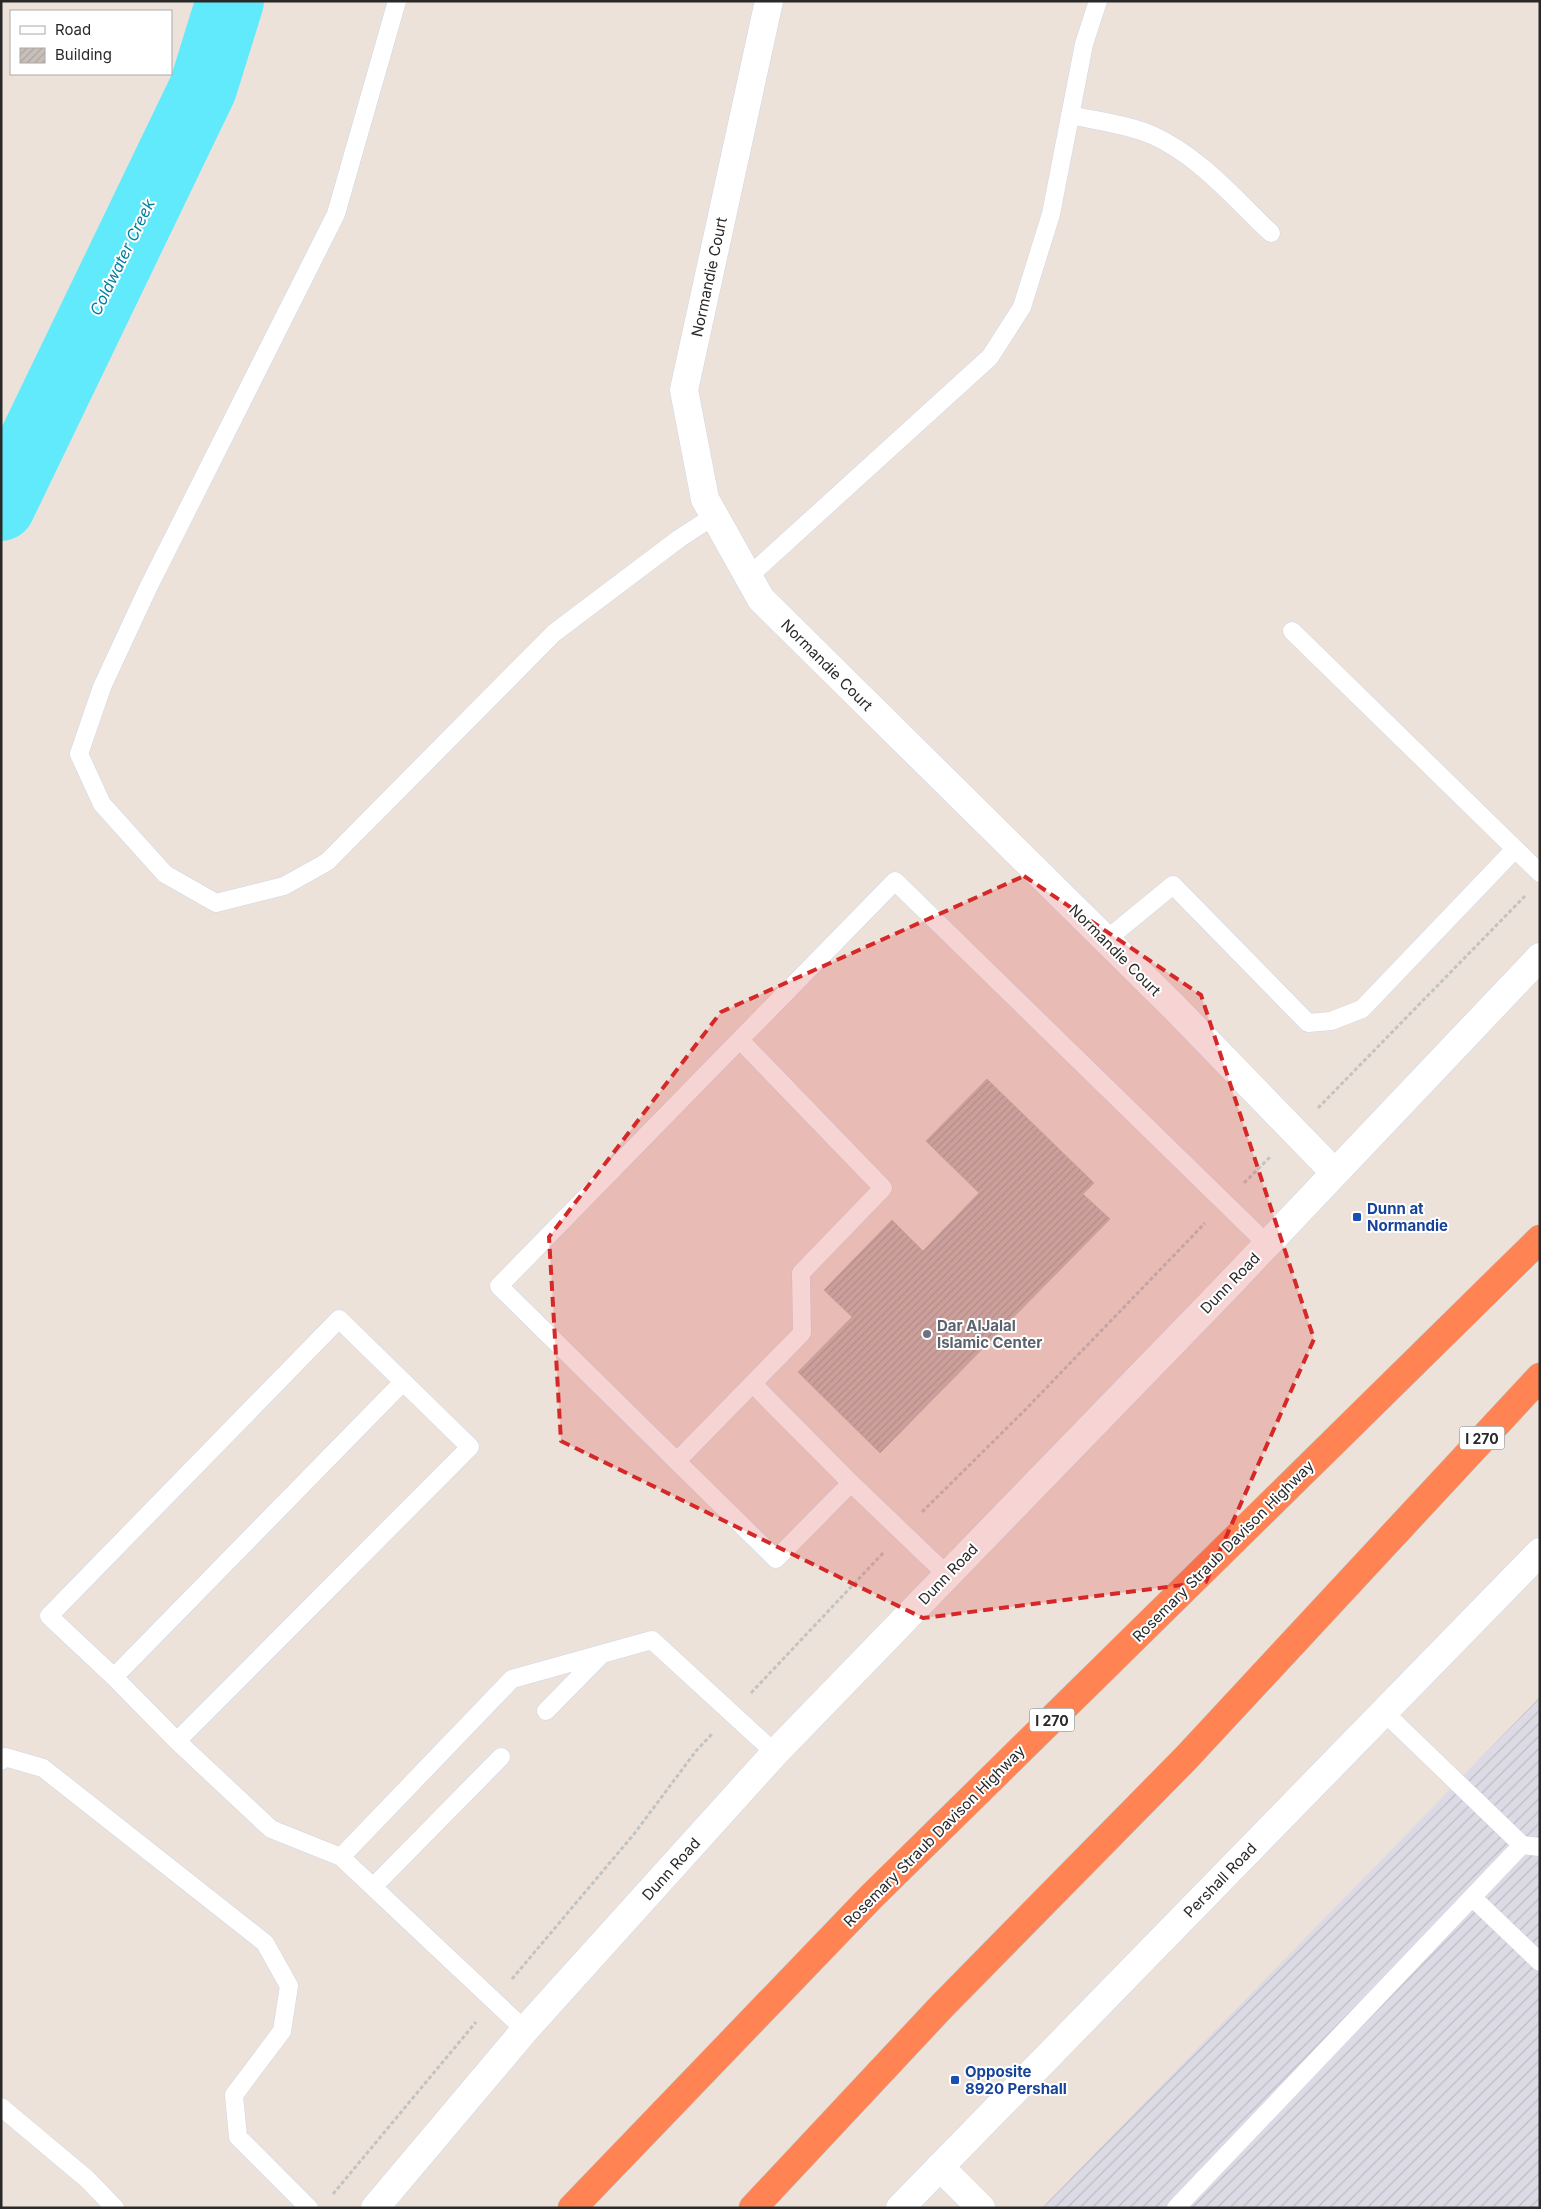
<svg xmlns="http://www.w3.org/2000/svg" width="1541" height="2209" font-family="Inter,sans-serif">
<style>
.industrial{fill:url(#industrial-furrows)}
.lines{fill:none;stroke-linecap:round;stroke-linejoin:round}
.river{stroke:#60eafc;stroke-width:68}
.building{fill:url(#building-hatch);stroke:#c9beb3}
.lane-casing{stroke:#ced6e4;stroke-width:19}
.street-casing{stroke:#ced6e4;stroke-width:29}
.secondary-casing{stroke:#ced6e4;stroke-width:29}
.highway-casing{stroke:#c3c3c3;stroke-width:29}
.path{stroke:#c3c3c3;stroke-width:3;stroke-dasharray:4 2.5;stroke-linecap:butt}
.lane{stroke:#fff;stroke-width:18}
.street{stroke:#fff;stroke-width:28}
.secondary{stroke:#fff;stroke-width:28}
.highway{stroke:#ff8353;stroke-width:28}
.marked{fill:#d62828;fill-opacity:0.2;stroke:#d62828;stroke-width:4;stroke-dasharray:10 6;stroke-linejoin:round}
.transit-dot{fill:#1a4fb4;stroke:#fff;stroke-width:2}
.worship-dot{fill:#6b7280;stroke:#fff;stroke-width:2}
.labels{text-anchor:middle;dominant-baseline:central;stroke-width:4;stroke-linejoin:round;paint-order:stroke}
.shield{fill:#fff;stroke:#696969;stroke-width:1}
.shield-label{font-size:14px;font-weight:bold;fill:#292929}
.street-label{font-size:15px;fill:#292929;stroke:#fff}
.transit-label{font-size:15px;font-weight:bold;fill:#164399;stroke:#fff;text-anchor:start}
.worship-label{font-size:15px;font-weight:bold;fill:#5b616d;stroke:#fff;text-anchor:start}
.water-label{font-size:16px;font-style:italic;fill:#0180a0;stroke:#fff}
</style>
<defs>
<pattern id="industrial-furrows" width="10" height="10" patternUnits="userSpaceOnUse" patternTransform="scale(1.25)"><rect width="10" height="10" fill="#dcdbe5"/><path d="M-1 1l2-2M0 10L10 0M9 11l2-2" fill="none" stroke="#bdbcc4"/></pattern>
<pattern id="building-hatch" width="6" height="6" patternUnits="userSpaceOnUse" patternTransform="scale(1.25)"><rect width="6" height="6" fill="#c8bfb9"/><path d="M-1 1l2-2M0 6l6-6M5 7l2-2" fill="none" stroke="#aca49f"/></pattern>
</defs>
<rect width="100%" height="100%" fill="#ede2d9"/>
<path class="industrial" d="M1540,1697V2208H1042Z"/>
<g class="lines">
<path class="river" d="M1,507L203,88L230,1"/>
</g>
<path class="building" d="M987,1079L1094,1183L1083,1194L1110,1219L880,1453L798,1372L852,1317L824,1290L892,1220L923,1251L979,1193L926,1141Z"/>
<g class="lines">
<defs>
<path id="lane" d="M397,1L336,214L148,588L102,687L79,754L102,804L165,874L216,903L284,886L327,862L554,633L680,538L714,516
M1070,115C1097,121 1126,124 1152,135C1199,156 1234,198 1271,233
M748,577L990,357L1022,307L1051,214L1084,44L1098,1
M1292,631L1540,873
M1106,940L1173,885L1308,1023L1331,1021L1362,1009L1515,849
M753,1384L851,1483L947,1575
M677,1461L802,1333L801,1273L883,1188L740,1040
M851,1483L776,1559L499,1286L895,881L1267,1244
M114,1677L403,1382
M546,1711L600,1656
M1384,1712L1522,1845L1540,1847
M177,1741L470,1447L339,1319L49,1616L114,1677L177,1741L271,1829L341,1857L525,2030
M1,1761L5,1757L43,1768L265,1943L289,1986L282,2031L234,2095L238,2137L309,2208
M341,1857L512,1679L652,1640L775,1753
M373,1887L501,1757
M1473,1898L1540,1962
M1,2107L87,2179L115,2208
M1176,2208L1522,1845"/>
<path id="street" d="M769,1L684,390L705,499L761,599L1175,1008L1334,1172
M940,2167L981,2208"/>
<path id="secondary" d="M375,2208L525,2030L775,1753L1220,1294L1540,957
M900,2208L1540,1552"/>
<path id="highway" d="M572,2208L870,1898L1540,1239
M753,2208L943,2005L1186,1758L1540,1377"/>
</defs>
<use href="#lane" class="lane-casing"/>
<use href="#street" class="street-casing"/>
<use href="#secondary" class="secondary-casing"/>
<use href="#highway" class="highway-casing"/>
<path class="path" d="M1318,1108L1525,896
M1244,1183L1271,1156
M922,1512L1025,1410L1205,1223
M751,1693L884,1552
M512,1979L634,1834L696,1751L712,1734
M333,2194L476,2022"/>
<use href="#lane" class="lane"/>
<use href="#street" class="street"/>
<use href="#secondary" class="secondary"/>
<use href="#highway" class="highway"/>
</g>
<path class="marked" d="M1024,876L1201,995L1314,1339L1206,1582L923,1618L561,1441L549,1237L721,1012Z"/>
<g class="transit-dot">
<rect x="1352" y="1212" width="10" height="10" rx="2.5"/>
<rect x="950" y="2075" width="10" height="10" rx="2.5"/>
</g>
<circle class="worship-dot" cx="927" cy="1334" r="5"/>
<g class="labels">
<g class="shield">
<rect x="1459.5" y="1426.5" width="45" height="23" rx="4"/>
<rect x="1029.5" y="1708.5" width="45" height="23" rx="4"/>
</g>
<g class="shield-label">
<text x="1482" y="1438">I 270</text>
<text x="1052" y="1720">I 270</text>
</g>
<g class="street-label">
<text transform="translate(709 277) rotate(-78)">Normandie Court</text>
<text transform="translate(827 665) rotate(45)">Normandie Court</text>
<text transform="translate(1115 950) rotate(45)">Normandie Court</text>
<text transform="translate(1230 1283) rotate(-46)">Dunn Road</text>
<text transform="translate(1223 1551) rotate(-45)">Rosemary Straub Davison Highway</text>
<text transform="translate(948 1574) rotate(-46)">Dunn Road</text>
<text transform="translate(934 1836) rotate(-45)">Rosemary Straub Davison Highway</text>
<text transform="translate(671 1869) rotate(-48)">Dunn Road</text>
<text transform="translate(1220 1880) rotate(-46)">Pershall Road</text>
</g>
<g class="transit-label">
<text x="1367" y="1208">Dunn at<tspan x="1367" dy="17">Normandie</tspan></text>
<text x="965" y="2071">Opposite<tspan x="965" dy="17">8920 Pershall</tspan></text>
</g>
<g class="worship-label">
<text x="937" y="1325">Dar AlJalal<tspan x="937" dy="17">Islamic Center</tspan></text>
</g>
<g class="water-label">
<text transform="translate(122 257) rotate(-64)">Coldwater Creek</text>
</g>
</g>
<rect width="1541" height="2209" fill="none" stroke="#292929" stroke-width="5"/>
<rect x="10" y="10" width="162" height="65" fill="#ffffff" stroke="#a9a9a9"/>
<rect x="20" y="26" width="25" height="8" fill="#ffffff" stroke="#a9a9a9"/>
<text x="55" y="35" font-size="15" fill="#292929">Road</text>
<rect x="20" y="48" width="25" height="15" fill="url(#building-hatch)" stroke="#a9a9a9"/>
<text x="55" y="60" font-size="15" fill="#292929">Building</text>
</svg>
